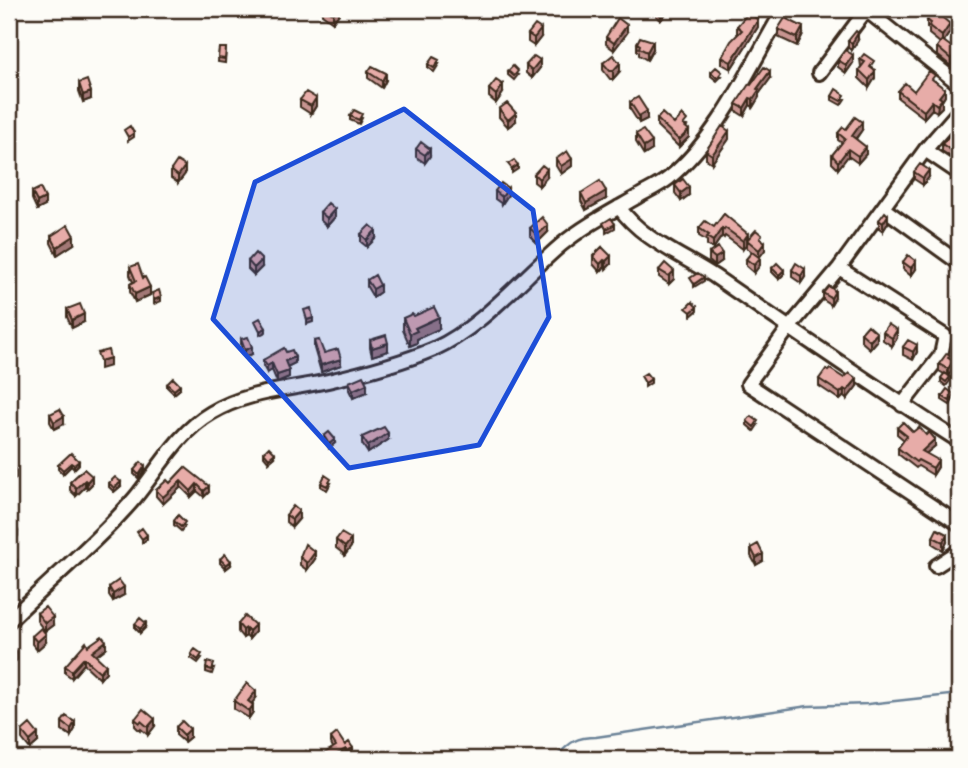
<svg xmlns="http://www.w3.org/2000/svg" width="968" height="768" font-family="'Balsamiq Sans',sans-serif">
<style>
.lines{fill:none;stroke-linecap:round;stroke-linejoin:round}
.stream{stroke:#6c8398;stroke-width:2.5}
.minor-casing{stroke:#3b2a1e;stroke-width:18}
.minor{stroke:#fdfcf7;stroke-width:12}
.wall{fill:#c79490;stroke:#3b2a1e;stroke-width:2}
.shaded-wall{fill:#a27876;stroke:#3b2a1e;stroke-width:2}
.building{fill:#e7aca8;stroke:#3b2a1e;stroke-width:2}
.marked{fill:#1d4ed8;fill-opacity:0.2;stroke:#1d4ed8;stroke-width:5;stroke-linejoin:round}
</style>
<rect width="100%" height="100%" fill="#fdfcf7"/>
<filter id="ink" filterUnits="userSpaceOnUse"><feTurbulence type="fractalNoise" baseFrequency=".0143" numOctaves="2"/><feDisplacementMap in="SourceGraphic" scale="14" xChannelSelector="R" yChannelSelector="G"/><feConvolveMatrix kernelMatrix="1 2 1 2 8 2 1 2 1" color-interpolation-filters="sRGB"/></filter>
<g filter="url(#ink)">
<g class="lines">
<path class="stream" d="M554,759C569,744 573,737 596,737L808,706L868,704L959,694"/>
<defs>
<path id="minor" d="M866,10L959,84
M819,73L867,9
M959,111L925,150L839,268L788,329L748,384L959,524
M925,150L959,173
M619,207C641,239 682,255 714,276C795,332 876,388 959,441
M883,208L959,263
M839,268L945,336L941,355L902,405
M936,566L959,551
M9,621C50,580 96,543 134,499C158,470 178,432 211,413C248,391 288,390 328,381C363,373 401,363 434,349C481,328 522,278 561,245C584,226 611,212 637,197C647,191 659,186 669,178C720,136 750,66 784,9"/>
</defs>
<use href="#minor" class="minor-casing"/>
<use href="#minor" class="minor"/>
</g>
<path class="wall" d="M322,9H339V14L333,22L322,14Z
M656,12H667L661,20L656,16Z
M927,20L950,32L944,41L957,59L951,66L937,55V47L940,43L929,34V29L927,28Z
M737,26L758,27L731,69L722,64V57L738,34L737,33Z
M778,29L803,34L797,46L778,37Z
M627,33L614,50L606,44V37Z
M528,34L541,37L534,46L528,42Z
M858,40L852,50L848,48V41Z
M637,43L653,49L647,60L639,55V52L637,51Z
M219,48H226L225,63L218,62Z
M860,59L874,69L875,78L869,88L859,78V70L861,67Z
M838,60L853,63L846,73L838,67Z
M603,63L620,71L613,79H610L603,70Z
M428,64H439L434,72L428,68Z
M526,65L540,68L532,78L526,73Z
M508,71L518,75L514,80L508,75Z
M368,72L386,80L382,88L368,78Z
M711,72L722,76L717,81L711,76Z
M770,79L759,94V97L753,107L750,105L744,116L736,111V104L751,85Z
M935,81L945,96L942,101V107L937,112L932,109L924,118L898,98V91H914Z
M79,83L91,99L83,102L79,91Z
M489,89L503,93L496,103L489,97Z
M832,96L845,99L841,105L832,100Z
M300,100L316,106L311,114L300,107Z
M630,102L647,119L639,123L630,109Z
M499,109L516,121L508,127L499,117Z
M350,116L362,118L359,124L350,120Z
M657,119L674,124L687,126L686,128L689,137L679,147L657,126Z
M959,124L955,160L942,151V144Z
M846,129L862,130L856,139L866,154L858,163L848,156L838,169L832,163V155L842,143L838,140V133Z
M636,134L652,150L644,155L636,142Z
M729,139L712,163L706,159V151Z
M416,149L430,156L425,163L416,157Z
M556,159L572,166L561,174L556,166Z
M171,170L185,174L178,183L171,178Z
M914,172L929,177L923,185L914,179Z
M534,174L547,177L539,186L534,182Z
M959,175V193L951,188V180Z
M675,185L689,195L681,201L675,193Z
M495,191L508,195L502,204L495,199Z
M32,192L45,206L37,210L32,199Z
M581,193L606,199L586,210L581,201Z
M320,212L335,217L327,226L320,220Z
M724,214L748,239H762L765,250L759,257L760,265L754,273L746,266V259L752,252L747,248V243L743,249L725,236L724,238L722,236L713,249L707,245V241L699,236V228L714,227Z
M879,220L888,223L883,231L879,228Z
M530,228L548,232L537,243L530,236Z
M361,234L376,238L367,247L361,242Z
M51,236L74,244L57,255L51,243Z
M602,247L611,264L606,269L604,268L600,272L593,264V256Z
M709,253L722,261L715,266L709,261Z
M248,261L262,267L254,275L248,269Z
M903,262L916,269L911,276L903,269Z
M130,267L150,295L135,302L130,292V284L133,282L130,275Z
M772,268L784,274L779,279L772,272Z
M659,270L674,279L669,284L659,277Z
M792,270L805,277L801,283L792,277Z
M367,280L380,292L373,297L367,287Z
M823,293L835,298L831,305L823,300Z
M67,309L84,322L72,328L67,317Z
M414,316L439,329L417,339V343L410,346L403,330V318Z
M883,332L897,338L892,346L883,340Z
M861,333L877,341L870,349L861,341Z
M241,339L252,354L245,357L241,347Z
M370,340L388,351L372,356L370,348Z
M314,341L324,353L341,365L321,372L314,348Z
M903,347L917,352L913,360L903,355Z
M286,352L295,363L287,367L289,377L277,382L272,370L267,373L263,366V360Z
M950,359L953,369L949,375L950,381L946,386L941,382V378L944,374L939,371V364Z
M828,371L857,386L847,399L844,396L840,400L819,386V379Z
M349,382L367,392L353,398L349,390Z
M167,384L180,389L174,394L167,387Z
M942,396L954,398L950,405L942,400Z
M50,414L64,424L54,429L50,422Z
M747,421L758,425L754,431L747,425Z
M897,428L913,432L935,446L926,453L938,467L933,475L918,466L916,468L898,454V448L904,440L897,434Z
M324,436L335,443L329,448L324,440Z
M362,437L388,440L368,453L362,444Z
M264,452L275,457L269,462L264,456Z
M79,461V464L74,469L71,466L63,474L58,469V465Z
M185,467L209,492L204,497L197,491L191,497L181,487L163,504L156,496V490L170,483Z
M84,469L92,484L87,489L85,487L76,496L70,490V482Z
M134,470H145L139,479L134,474Z
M109,483L121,486L114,492L109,487Z
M321,483H331L327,490L321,487Z
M286,515L299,519L292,527L286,522Z
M174,521L185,526L181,531L174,525Z
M933,537L947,542L943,550L933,544Z
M336,540L351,547L345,555L336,548Z
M751,548L763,561L756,565L751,556Z
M9,555L17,569L13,575L9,572Z
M300,557L315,559L307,570L300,565Z
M220,559L231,565L226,569L220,563Z
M109,587L124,595L113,601L109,595Z
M37,613L53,625L45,631L37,621Z
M135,624L146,627L140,633L135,628Z
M238,624L255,632L249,639L246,636L243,638L238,632Z
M32,636L46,642L37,650L32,644Z
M88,646L106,648L96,656L106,672L100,679L84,664L72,678L65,673V666Z
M191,654L202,658L198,663L191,658Z
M206,668H214L212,674L206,672Z
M256,698L251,704L253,712L249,718L234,709V701Z
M135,719L155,726L148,735L141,729L140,731L135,726Z
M62,722L75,729L71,736L62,730Z
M176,727L190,737L184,742L176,735Z
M22,731L38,742L30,749L22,739Z
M331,738L345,745L353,753L347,757L346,754L337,759H325V753L333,748L331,743Z"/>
<path class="shaded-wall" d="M337,9H339V14L333,22V14Z
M667,9V12L661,20V16Z
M758,20V27L731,69V62Z
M950,24V32L942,44V36Z
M627,25V33L614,50V43Z
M803,27V34L797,46V38Z
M541,29V37L534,46V38Z
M858,33V40L852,50V43Z
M653,41V49L647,60V52Z
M957,51V59L951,66V59Z
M853,55V63L846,73V65Z
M540,60V68L532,78V70Z
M620,63V71L613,79V71Z
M770,71V79L759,94V97L753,107V99L757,89Z
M875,71V78L869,88V80Z
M386,73V80L382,88V81Z
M503,85V93L496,103V95Z
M945,89V96L942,101V107L937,112L939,97Z
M91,92V99L83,102V95Z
M316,98V106L311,114V106Z
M750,98V105L744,116V108Z
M932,101V109L924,118V111Z
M647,111V119L639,123V116Z
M516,113V121L508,127V120Z
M862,122V130L852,143V136Z
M689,130V137L679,147V140Z
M729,131V139L712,163V155Z
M134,133V137L128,141V137Z
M652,142V150L644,155V147Z
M866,147V154L858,163V156Z
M959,148V155L955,160V153Z
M430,149V156L425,163V155Z
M848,149V156L838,169V162Z
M572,159V166L561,174V166Z
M518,165V169L512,173V169Z
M185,166V174L178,183V176Z
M547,169V177L539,186V179Z
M929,170V177L923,185V178Z
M689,187V195L681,201V193Z
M508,188V195L502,204V197Z
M606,191V199L586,210V203Z
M45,198V206L37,210V202Z
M335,209V217L327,226V218Z
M888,215V223L883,231V223Z
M615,224V228L606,233V229Z
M548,225V232L537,243V235Z
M722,228V236L713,249V241Z
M376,230V238L367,247V240Z
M748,234V241L747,240V243L743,249V241Z
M74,236V244L57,255V247Z
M765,242V250L759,258V250Z
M722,254V261L715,266V258Z
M611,256V264L606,269V261Z
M760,258V265L754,273V265Z
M262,260V267L254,275V268Z
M604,260V268L600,272V264Z
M916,261V269L911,276V268Z
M805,269V277L801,283V276Z
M784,270V274L779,279V275Z
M674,271V279L669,284V276Z
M704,277V281L694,287V284Z
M12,278V286L9,288V280Z
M380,285V292L373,297V289Z
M150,287V295L135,302V294Z
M835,291V298L831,305V298Z
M161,297V301L154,304V300Z
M697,307V311L691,316V312Z
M84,314V322L72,328V320Z
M439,317V329L417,339V343L410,346V334L415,328Z
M313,318V322L307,324V320Z
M266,328V332L260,335V331Z
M897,330V338L892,346V338Z
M877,333V341L870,349V341Z
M388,343V351L372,356V348Z
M917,345V352L913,360V352Z
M252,347V354L245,357V350Z
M295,357V363L285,368V361Z
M110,358V366L100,369V361Z
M341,359V365L321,372V365Z
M953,361V369L948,377V369Z
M272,363V370L267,373V366Z
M289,371V377L277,382V375Z
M651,379V383L645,387V383Z
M857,379V386L847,399V391Z
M367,384V392L353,398V390Z
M180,385V389L174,394V390Z
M844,389V396L840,400V393Z
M64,416V424L54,429V422Z
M388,433V440L368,453V446Z
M335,439V443L329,448V444Z
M935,439V446L922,457V451Z
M275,453V457L269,462V458Z
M938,460V467L933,475V468Z
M79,461V464L74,469V465Z
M71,463V466L63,474V470Z
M145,466V470L139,479V475Z
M16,471V478L9,482V474Z
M92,476V484L87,489V482Z
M85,480V487L76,496V488Z
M181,481V487L163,504V497Z
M121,482V486L114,492V488Z
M197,484V491L191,497V491Z
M209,486V492L204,497V491Z
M299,511V519L292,527V519Z
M18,532V536L12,544V541Z
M947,534V542L943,550V542Z
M147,535V539L142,543V539Z
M351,539V547L345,555V547Z
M315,552V559L307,570V563Z
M763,554V561L756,565V558Z
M17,561V569L13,575V567Z
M231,561V565L226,569V565Z
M124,587V595L113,601V594Z
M53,617V625L45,631V623Z
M146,623V627L140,633V629Z
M255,625V632L249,639V631Z
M246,628V636L243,638V630Z
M46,634V642L37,650V642Z
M106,641V648L92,659V652Z
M17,652V660L11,665V657Z
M84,658V664L72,678V671Z
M106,665V672L100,679V672Z
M256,691V698L248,708V701Z
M253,705V712L249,718V711Z
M17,716V724L9,732V724Z
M155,719V726L148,735V727Z
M75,722V729L71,736V729Z
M190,729V737L184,742V735Z
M38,734V742L30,749V741Z
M353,748V753L347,757V751Z
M346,749V754L337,759H329Z"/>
<path class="building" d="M325,9H337L333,14Z
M659,9H667L661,16L656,12Z
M935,11L950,24L942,36L929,26L931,23L927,20Z
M749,12L758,20L731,62L722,57L731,41L742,30L737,26Z
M618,18L627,25L614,43L606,37Z
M785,18L803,27L797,38L778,29Z
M535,25L541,29L534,38L528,34Z
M856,31L858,33L852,43L848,41Z
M640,37L653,41L647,52L639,48L640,45L637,43Z
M942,40L957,51L951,59L937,47Z
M219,48H226L225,59L218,58Z
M845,50L853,55L846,65L838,60Z
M864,54L874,61L870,67L875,71L869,80L859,70L865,62L860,59Z
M613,55L620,63L613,71H610L603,63Z
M534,56L540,60L532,70L526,65Z
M433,57L439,60L434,68L428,64Z
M372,66L386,73L382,81L368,72Z
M513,66L518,71L514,76L508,71Z
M716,67L722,72L717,78L711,72Z
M764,67L770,71L757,89L759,90L753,99L750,98L744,108L736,104L749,84L751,85Z
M929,71L935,75L932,79L945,89L939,97L942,99L937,105L932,101L924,111L898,91L905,83L914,91Z
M87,80L91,92L83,95L79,83Z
M496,80L503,85L496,95L489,89Z
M836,89L845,95L841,101L832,96Z
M306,92L316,98L311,106L300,100Z
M638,97L647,111L639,116L630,102Z
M507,103L516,113L508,120L499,109Z
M354,110L362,114L359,120L350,116Z
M662,113L674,124L682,115L687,120L683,125L689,130L679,140L657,119Z
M855,117L862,122L852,136L866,147L858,156L848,149L838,162L832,155L845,139L838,133L843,127L846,129Z
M959,124V148L955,153L942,144Z
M130,126L134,133L128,137L124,130Z
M722,126L729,131L712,155L706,151Z
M643,130L652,142L644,147L636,134Z
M421,142L430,149L425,155L416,149Z
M567,151L572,159L561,166L556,159Z
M514,160L518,165L512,169L508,164Z
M177,161L185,166L178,176L171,170Z
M920,164L929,170L923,178L914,172Z
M542,165L547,169L539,179L534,174Z
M956,173L959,175V186L951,180Z
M683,179L689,187L681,193L675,185Z
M600,181L606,191L586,203L581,193Z
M501,183L508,188L502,197L495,191Z
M40,188L45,198L37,202L32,192Z
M328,203L335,209L327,218L320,212Z
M885,212L888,215L883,223L879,220Z
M724,214L748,234L743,241L725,228L724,230L722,228L713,241L707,237L709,235L699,228L705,221L714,227Z
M542,217L548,225L537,235L530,228Z
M611,218L615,224L606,229L603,223Z
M68,225L74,236L57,247L51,236Z
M370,225L376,230L367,240L361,234Z
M756,230L762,235L760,238L765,242L759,250L747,240Z
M602,247L611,256L606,261L604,260L600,264L593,256Z
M718,247L722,254L715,258L709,253Z
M752,252L760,258L754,265L746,259Z
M255,253L262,260L254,268L248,261Z
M908,255L916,261L911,268L903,262Z
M665,263L674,271L669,276L659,270Z
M777,263L784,270L779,275L772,268Z
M796,263L805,269L801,276L792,270Z
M138,264L143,278L145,277L150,287L135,294L130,284L136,281L130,267Z
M698,273L704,277L694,284L690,278Z
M375,275L380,285L373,289L367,280Z
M829,286L835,291L831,298L823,293Z
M159,290L161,297L154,300L152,293Z
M692,302L697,307L691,312L686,308Z
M80,304L84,314L72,320L67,309Z
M434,307L439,317L415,328L417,331L410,334L403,318L412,314L414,316Z
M311,308L313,318L307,320L304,310Z
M260,318L266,328L260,331L255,321Z
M888,324L897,330L892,338L883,332Z
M868,325L877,333L870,341L861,333Z
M386,335L388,343L372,348L370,340Z
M248,337L252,347L245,350L241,339Z
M319,340L324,353L338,349L341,359L321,365L314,341Z
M908,340L917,345L913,352L903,347Z
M284,348L286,352L292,350L295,357L285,361L289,371L277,375L272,363L267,366L263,360Z
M108,350L110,358L100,361L97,353Z
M947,353L950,355L948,358L953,361L948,369L939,364Z
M826,369L828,371L830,369L844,378L849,373L857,379L847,391L844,389L840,393L819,379Z
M646,373L651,379L645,383L641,376Z
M945,373L950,377L946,382L941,378Z
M363,376L367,384L353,390L349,382Z
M173,378L180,385L174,390L167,384Z
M947,389L954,394L950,401L942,396Z
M60,409L64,416L54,422L50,414Z
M751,416L758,421L754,427L747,421Z
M903,422L913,432L919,427L926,435L929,432L935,439L922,451L938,460L933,468L918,460L916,462L898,448L907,436L897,428Z
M384,427L388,433L368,446L362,437Z
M329,432L335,439L329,444L324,436Z
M269,447L275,453L269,458L264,452Z
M71,453L79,461L74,465L71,463L63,470L58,465Z
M11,460L16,471L9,474V461Z
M141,462L145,466L139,475L134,470Z
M185,467L209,486L204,491L197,484L191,491L181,481L163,497L156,490L167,480L170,483Z
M84,469L92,476L87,482L85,480L76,488L70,482Z
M325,475L331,479L327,486L321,483Z
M115,477L121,482L114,488L109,483Z
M293,506L299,511L292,519L286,515Z
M178,515L185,522L181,527L174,521Z
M12,528L18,532L12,541L9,538V533Z
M142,528L147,535L142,539L137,532Z
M937,529L947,534L943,542L933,537Z
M341,533L351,539L345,547L336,540Z
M305,544L315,552L307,563L300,557Z
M758,544L763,554L756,558L751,548Z
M225,554L231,561L226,565L220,559Z
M9,555L17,561L13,567L9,564Z
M119,580L124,587L113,594L109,587Z
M45,607L53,617L45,623L37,613Z
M245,616L255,625L249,631L246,628L243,630L238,624Z
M140,618L146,623L140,629L135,624Z
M41,628L46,634L37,642L32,636Z
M102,636L106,641L92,652L106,665L100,672L84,658L72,671L65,666L86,642L88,646Z
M10,643L17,652L11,657L9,655Z
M195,649L202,654L198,660L191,654Z
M207,662L214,664L212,670L206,668Z
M247,683L256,691L248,701L253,705L249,711L234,701Z
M143,709L155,719L148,727L141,721L140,723L135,719Z
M11,711L17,716L9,724V713Z
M66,716L75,722L71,729L62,722Z
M182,721L190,729L184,735L176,727Z
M30,724L38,734L30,741L22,731Z
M337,733L345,745L349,742L353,748L347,751L346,749L328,759L325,753L336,746L331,738Z
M306,751L311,756L309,759H299Z"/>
</g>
<path class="marked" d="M404,109L533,210L549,317L479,445L349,468L213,319L255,182Z"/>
<rect width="968" height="768" fill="none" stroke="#fdfcf7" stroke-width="35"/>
<rect x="18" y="18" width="933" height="733" fill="none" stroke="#3b2a1e" stroke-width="2.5" filter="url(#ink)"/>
</svg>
